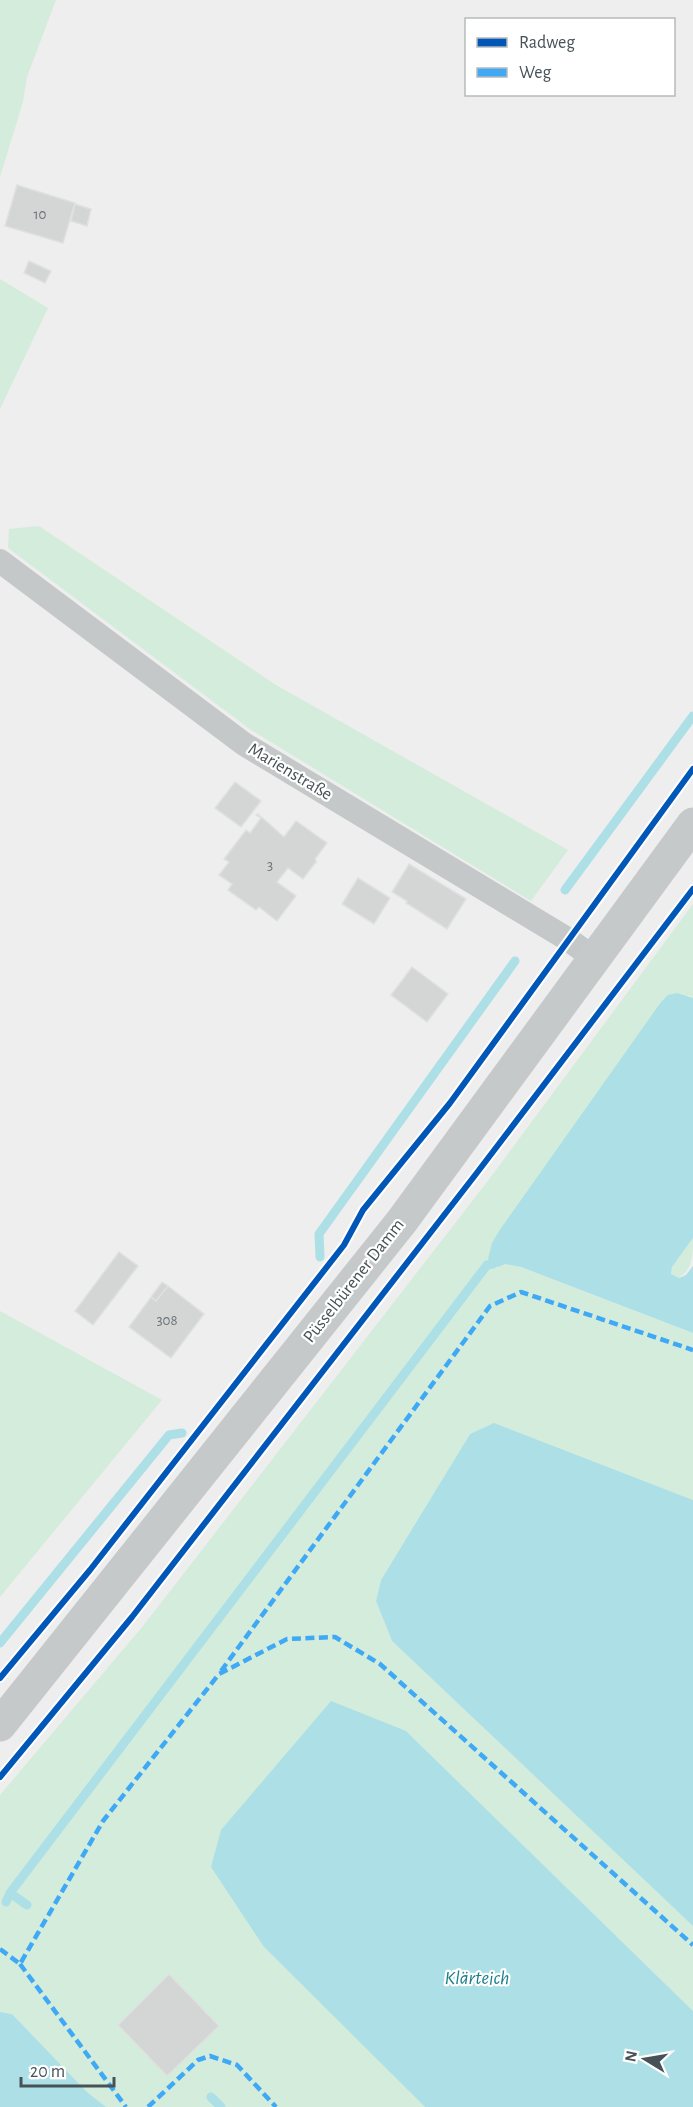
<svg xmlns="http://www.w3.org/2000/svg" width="693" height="2107" font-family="'Alegreya Sans',sans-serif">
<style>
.green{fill:#d4ecdb}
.water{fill:#ace0e6}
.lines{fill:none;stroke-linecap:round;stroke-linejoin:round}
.stream{stroke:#ace0e6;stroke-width:9}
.building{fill:#d4d6d6;stroke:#dfe0e1;stroke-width:1.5}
.street{stroke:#c5c8c9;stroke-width:24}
.secondary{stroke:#c6c9ca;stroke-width:33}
.quiet{stroke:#3fa9f5;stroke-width:4.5;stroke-dasharray:9 4.5;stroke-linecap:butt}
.cycleway-casing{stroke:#fff;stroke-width:10}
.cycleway{stroke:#0057b8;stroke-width:6}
.labels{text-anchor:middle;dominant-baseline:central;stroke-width:4.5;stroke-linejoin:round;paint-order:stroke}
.number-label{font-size:15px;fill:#6c7479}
.street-label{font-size:18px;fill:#475258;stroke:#fff}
.water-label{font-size:20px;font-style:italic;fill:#187e8a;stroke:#fff}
</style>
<rect width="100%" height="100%" fill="#eee"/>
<path class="green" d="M0,0H56L27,77L23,102L0,177Z
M0,279L48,308L0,409Z
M39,526L276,685L568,850L531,901L251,730L8,548L9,529Z
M693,904V998L688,995L505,1264L521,1267L693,1333V1500L494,1424L470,1434L381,1580L376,1601L392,1641L693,1926V2011L406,1731L264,1947L425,2107H106L87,2092L12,2014L0,2012V1795L143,1626L487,1182Z
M693,1238C693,1255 693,1270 678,1278L671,1274L672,1267Z
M0,1311L162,1400L0,1597Z"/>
<path class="water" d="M677,993L693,998V1238L672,1267L671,1274L679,1278L686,1275L693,1266V1333L521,1267L505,1264L498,1267L488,1259L492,1243L499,1231L661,1002L668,995Z
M494,1423L693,1500V1926L392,1641L376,1601L381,1580L470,1434Z
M331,1701L406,1731L693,2011V2107H425L264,1947L211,1867L221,1830Z
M0,2012L12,2014L87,2092L106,2107H0Z"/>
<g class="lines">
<path class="stream" d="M565,890L693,716
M320,1257L319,1234L515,961
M0,1643L169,1435L182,1433
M10,1893L27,1905
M6,1902L10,1893L487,1265L493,1264
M211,2097L221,2107"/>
</g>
<path class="building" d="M17,185L75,203L63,243L5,226Z
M75,204L91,209L87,226L71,221Z
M29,261L51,271L45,283L24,273Z
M235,782L261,801L241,827L215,808Z
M258,814L284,837L296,821L327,843L315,859L317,863L316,862L303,879L288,868L277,882L296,896L277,921L259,907L256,910L228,890L232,884L219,875L229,862L224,859L246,830L250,833L261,818L256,815Z
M409,864L466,899L447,929L406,903L407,901L392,892Z
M358,878L390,898L374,924L342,904Z
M412,967L448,994L427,1022L391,995Z
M119,1252L138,1266L93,1325L75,1311Z
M162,1282L168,1286L156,1301L151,1297Z
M168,1286L204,1314L171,1358L129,1327L151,1297L156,1301Z
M169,1974L219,2026L167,2076L118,2025Z"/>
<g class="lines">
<path class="street" d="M0,561L244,744L569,940L595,959"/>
<path class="secondary" d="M0,1725L402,1221L693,824"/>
<path class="quiet" d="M221,1671L490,1306L521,1292L693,1350
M0,1949L20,1964L103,1821L219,1674L287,1639L335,1637L380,1664L693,1945
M20,1964L126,2107
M148,2107L198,2060L210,2056L237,2065L276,2107"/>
<defs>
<path id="cycleway" d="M0,1678L90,1570L344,1245L363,1210L450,1103L693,769
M0,1777L132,1617L476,1174L693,889"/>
</defs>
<use href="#cycleway" class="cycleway-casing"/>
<use href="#cycleway" class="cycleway"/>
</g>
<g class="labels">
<g class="number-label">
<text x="40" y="214">10</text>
<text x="270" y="865">3</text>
<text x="167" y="1320">308</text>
</g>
<g class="street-label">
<text transform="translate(290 772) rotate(31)">Marienstraße</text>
<text transform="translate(354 1281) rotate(-52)">Püsselbürener Damm</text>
</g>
<g class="water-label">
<text x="477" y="1978">Klärteich</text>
</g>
</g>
<rect x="465" y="18" width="210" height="78" fill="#ffffff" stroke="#b5babc" stroke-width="1.5"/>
<rect x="477" y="38" width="30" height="9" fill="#0057b8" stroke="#b5babc" stroke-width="1.5"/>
<text x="519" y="48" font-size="18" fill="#475258">Radweg</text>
<rect x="477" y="68" width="30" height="9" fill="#3fa9f5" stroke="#b5babc" stroke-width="1.5"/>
<text x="519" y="78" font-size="18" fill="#475258">Weg</text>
<g transform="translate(645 2059) rotate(281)" stroke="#ffffff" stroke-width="4.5" paint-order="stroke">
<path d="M0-4.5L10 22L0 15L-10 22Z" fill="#475258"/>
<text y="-9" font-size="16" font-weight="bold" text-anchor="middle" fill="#475258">N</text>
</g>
<path d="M21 2077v9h93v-9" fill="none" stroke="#475258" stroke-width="3"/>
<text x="30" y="2077" font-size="18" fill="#475258" stroke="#ffffff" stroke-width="4.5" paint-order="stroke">20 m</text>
</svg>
